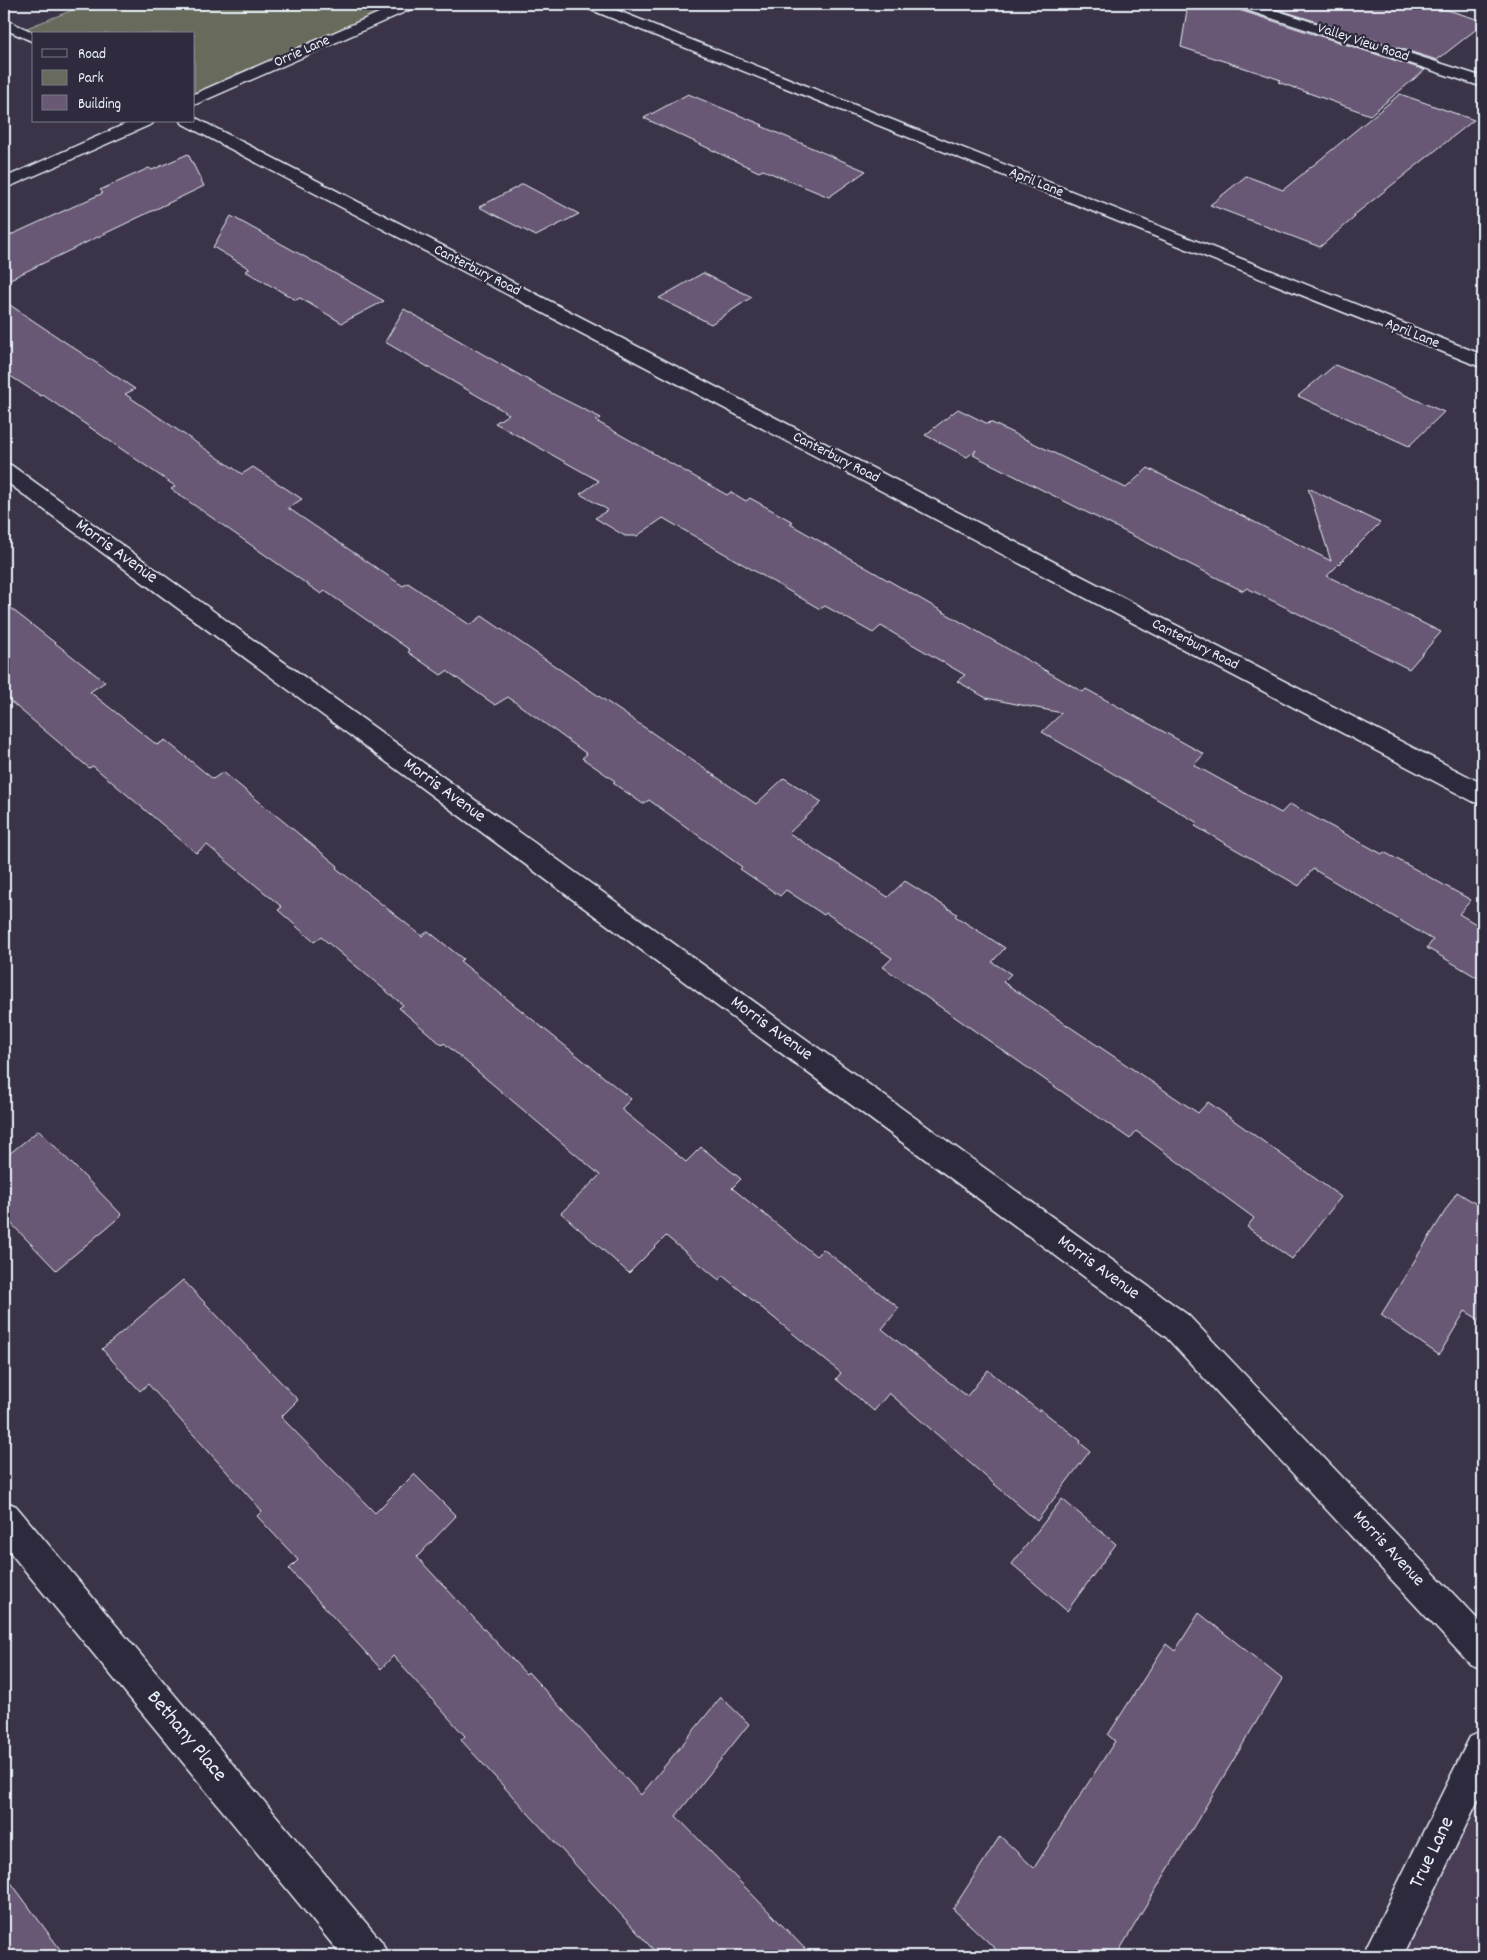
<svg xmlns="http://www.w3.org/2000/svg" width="1487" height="1960" font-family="Dekko,sans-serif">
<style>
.built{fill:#493e55}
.green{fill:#676a5c;stroke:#a8aeaa}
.building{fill:#695974;stroke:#e8f1f8}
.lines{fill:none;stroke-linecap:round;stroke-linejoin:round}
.minor-casing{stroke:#e8f1f8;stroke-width:3}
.minor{fill:#2f2a3d;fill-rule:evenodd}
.labels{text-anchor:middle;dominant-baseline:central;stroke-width:4.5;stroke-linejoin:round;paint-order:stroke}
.far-street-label{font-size:15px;fill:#e8f1f8;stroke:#2f2a3d}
.street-label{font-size:18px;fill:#e8f1f8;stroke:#2f2a3d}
.near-street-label{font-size:21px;fill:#e8f1f8;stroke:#2f2a3d}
</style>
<rect width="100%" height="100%" fill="#3b3348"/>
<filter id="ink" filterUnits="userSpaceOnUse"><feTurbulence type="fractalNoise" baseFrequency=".02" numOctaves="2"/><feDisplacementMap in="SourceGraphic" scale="10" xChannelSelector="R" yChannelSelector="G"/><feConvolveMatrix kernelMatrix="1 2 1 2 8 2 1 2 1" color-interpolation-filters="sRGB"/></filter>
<g filter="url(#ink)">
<path class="built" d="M1483,1750V1956H1382Z"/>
<path class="green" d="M88,4H411L194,100V34H34L19,31Z"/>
<path class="building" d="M1188,4H1233L1236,9L1425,70L1370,115L1278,82L1281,80L1181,47Z
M1261,4H1428L1483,21V24L1437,60Z
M688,94L763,125L761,126L866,171L829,197L763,170L759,172L644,118Z
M1400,94L1474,120L1353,216L1355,217L1320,247L1210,205L1246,176L1283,190Z
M188,154L204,186L4,282V238L103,193L100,190L149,168L152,170Z
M523,184L579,214L536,236L479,207Z
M231,216L307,258L384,301L342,323L300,298L296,300L245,271L250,269L213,247Z
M703,273L752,297L711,324L659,298Z
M4,301L135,389L125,394L242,474L253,467L302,499L288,508L403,586L408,583L470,625L482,616L756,804L784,778L822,802L789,833L888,897L905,881L957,914L955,916L1005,948L992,962L1011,974L1003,982L1198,1113L1208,1102L1341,1197L1292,1259L1247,1227L1254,1218L1136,1131L1130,1139L883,967L892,958L826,913L824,915L786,890L780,896L740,869L742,867L649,800L643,804L613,783L615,781L582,758L587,754L508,697L495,705L447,671L441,675L408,652L410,650L325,591L321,594L171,489L175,486L43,395L41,396L4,372Z
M404,309L549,392L601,418L596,421L727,495L731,492L746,501L750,498L793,522L790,524L1083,692L1086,689L1204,754L1194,765L1281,813L1290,804L1382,854L1384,852L1471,900L1459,914L1483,928V981L1427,948L1433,940L1313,869L1299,886L1195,826L1198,823L1042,732L1062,713L986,698L957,681L965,675L881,626L873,633L825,606L820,609L663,518L637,536H625L595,518L608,510L580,494L599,481L495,423L509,414L385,342Z
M1335,365L1364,377L1444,412L1409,446L1298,396Z
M958,409L988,424L990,422L1126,488L1148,468L1331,561L1308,488L1380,523L1327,576L1441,632L1409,669L1247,588L1243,591L1082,510L973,455L976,450L967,457L925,435Z
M4,603L105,682L90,692L157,745L165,740L213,779L223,772L338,866L336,868L422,936L428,931L463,959L460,961L631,1099L621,1109L686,1162L701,1147L741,1179L732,1188L816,1256L823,1249L899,1308L882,1329L967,1396L988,1370L1039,1411L1040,1409L1081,1441L1080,1443L1090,1451L1037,1521L889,1393L874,1411L836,1379L841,1373L723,1276L719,1280L666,1236L629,1273L561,1213L600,1175L444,1043L442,1045L399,1008L403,1005L321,937L314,942L278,910L282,907L207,845L196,853L93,766L89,768L4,696Z
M39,1130L122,1215L56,1270L4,1216V1158Z
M1457,1192L1483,1208V1322L1465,1311L1439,1355L1381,1315Z
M183,1280L298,1400L281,1417L375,1513L414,1474L456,1516L417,1557L526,1674L528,1672L641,1795L721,1697L749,1724L676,1816L812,1956H659L461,1740L465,1736L393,1656L381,1669L289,1569L298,1560L257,1516L262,1511L148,1384L140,1391L102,1349Z
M1062,1499L1116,1544L1067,1611L1012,1564Z
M1199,1613L1282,1679L1116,1956H1003L953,1909L1000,1836L1034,1868L1115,1741L1108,1735L1166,1644L1175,1651Z
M4,1873L65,1956H4Z"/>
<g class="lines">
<defs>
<path id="minor" d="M399,4H418L416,7L194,105V94Z
M582,4H601L1483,355V368L584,7Z
M1235,4H1256L1483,77V87L1237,7Z
M4,19L37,34H34V42L4,29Z
M194,117L1483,784V804L1474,802L183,124L181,121H194Z
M132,121H154L152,124L4,189V178Z
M4,464L11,465L1188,1315L1483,1625V1669L1470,1664L1166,1337L4,480Z
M4,1501L16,1506L382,1942L388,1956H342L4,1545Z
M1483,1731V1790L1403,1956H1362L1470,1737Z"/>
</defs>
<use href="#minor" class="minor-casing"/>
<use href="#minor" class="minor"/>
</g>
</g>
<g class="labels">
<g class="far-street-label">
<text transform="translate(1363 43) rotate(18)">Valley View Road</text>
<text transform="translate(302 52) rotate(-24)">Orrie Lane</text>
<text transform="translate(1036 183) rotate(22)">April Lane</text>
<text transform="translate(477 271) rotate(27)">Canterbury Road</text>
<text transform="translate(1412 334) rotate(22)">April Lane</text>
<text transform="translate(836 458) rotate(27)">Canterbury Road</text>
<text transform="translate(1195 645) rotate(27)">Canterbury Road</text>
</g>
<g class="street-label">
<text transform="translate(116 552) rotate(36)">Morris Avenue</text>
<text transform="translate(444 791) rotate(36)">Morris Avenue</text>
<text transform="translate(771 1029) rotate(36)">Morris Avenue</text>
<text transform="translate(1098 1268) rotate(36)">Morris Avenue</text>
<text transform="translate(1388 1549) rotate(47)">Morris Avenue</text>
</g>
<g class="near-street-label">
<text transform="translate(186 1737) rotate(50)">Bethany Place</text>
<text transform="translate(1433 1853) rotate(-64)">True Lane</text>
</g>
</g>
<rect width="1487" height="1960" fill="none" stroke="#2f2a3d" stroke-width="20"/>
<rect x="10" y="10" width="1467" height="1940" fill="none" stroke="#e8f1f8" stroke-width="2" filter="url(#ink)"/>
<rect x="32" y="32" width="162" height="90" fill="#2f2a3d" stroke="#797a88"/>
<rect x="42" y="49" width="25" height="8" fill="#2f2a3d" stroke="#797a88"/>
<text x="78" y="58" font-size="15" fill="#e8f1f8">Road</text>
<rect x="42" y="70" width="25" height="15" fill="#676a5c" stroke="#797a88"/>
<text x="78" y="82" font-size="15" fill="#e8f1f8">Park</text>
<rect x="42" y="95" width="25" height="15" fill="#695974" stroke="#797a88"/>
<text x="78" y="108" font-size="15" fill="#e8f1f8">Building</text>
</svg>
